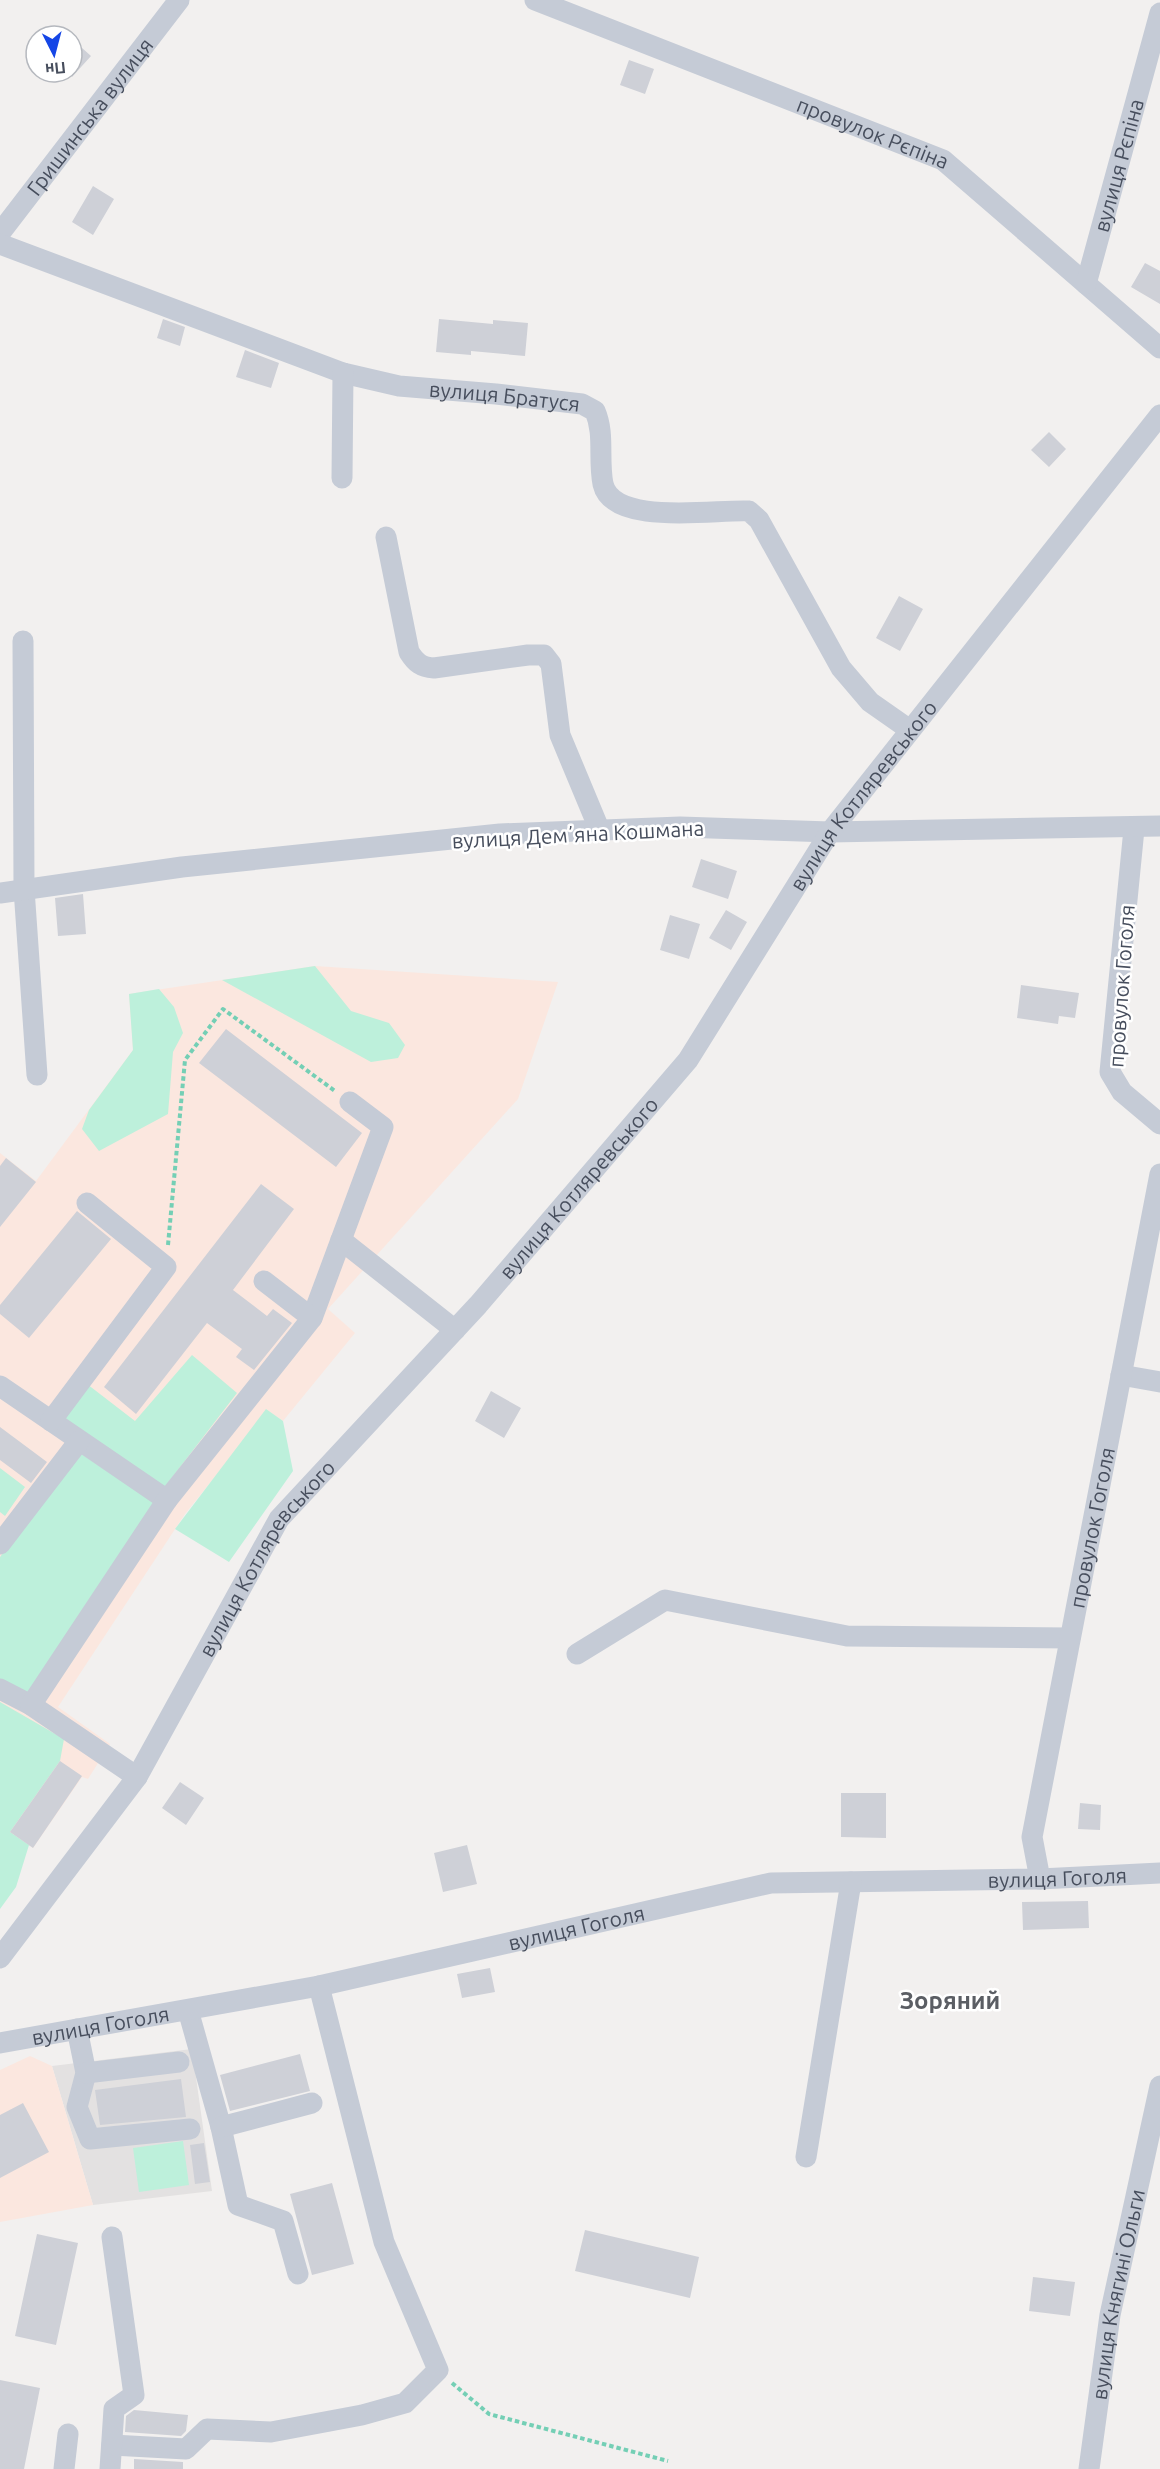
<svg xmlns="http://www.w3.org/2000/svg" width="1160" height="2469" font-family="Ubuntu,sans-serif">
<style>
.education{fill:#e3e1e1}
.medical{fill:#fbe7df}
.green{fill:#bdf0db}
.building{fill:#ced0d7}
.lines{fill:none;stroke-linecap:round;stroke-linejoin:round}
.path{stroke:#74cfb5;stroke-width:4;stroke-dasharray:4.5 3;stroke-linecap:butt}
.minor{stroke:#c5cbd6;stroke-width:21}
.labels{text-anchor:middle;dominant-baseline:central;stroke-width:5;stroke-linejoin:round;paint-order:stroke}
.street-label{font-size:21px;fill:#474e5d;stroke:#fff}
.quarter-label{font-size:24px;font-weight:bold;fill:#5b5e64;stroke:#fff}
</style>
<rect width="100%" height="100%" fill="#f2f0ef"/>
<path class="education" d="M192,2049L212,2191L93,2205L52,2066Z"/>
<path class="medical" d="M315,966L558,982L518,1099L328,1309L355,1333L283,1421L268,1411L185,1514L58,1707L110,1744L88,1779L82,1777L33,1848L10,1832L0,1846V1153L36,1181L133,1050L129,994Z
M30,2056L52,2066L93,2205L0,2222V2070Z"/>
<path class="green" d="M315,966L351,1011L389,1023L405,1045L398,1058L371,1062L222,980Z
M159,989L174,1007L183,1033L173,1052L168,1114L99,1151L82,1129L89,1110L133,1050L129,994Z
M192,1355L237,1393L164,1488L63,1417L87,1384L135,1421Z
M266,1409L283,1421L293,1471L229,1562L175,1529Z
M80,1453L155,1503L28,1696L0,1682V1557Z
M0,1468L25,1487L5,1516L0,1512Z
M0,1702L64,1739L60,1761L10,1832L29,1845L16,1887L0,1909Z
M183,2141L189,2185L139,2192L133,2148Z"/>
<path class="building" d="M72,39L91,56L72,77Z
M629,60L654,69L645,94L620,85Z
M93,186L114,199L93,235L72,222Z
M1145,263L1160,271V304L1131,287Z
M163,319L185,327L180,346L157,338Z
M439,319L493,324V320L528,323L525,356L471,351V355L436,352Z
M245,350L279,363L271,388L236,377Z
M1049,432L1066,449L1049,467L1031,450Z
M899,596L923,609L900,651L876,638Z
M701,859L737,871L728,899L692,887Z
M83,894L86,934L58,936L55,898Z
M726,910L747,922L731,950L709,938Z
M670,915L700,924L689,959L660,950Z
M1021,985L1079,993L1075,1018L1059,1016L1058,1024L1017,1018Z
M226,1029L362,1133L336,1167L199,1063Z
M6,1158L36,1182L0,1227V1166Z
M261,1184L294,1209L233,1290L267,1316L273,1309L292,1323L254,1370L236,1357L242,1349L207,1323L136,1414L104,1387Z
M77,1211L111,1239L29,1338L0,1314V1305Z
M491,1391L521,1408L504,1438L475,1421Z
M0,1427L47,1462L31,1483L0,1460Z
M60,1761L82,1776L33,1848L10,1832Z
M180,1782L204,1798L186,1825L162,1808Z
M841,1793H886V1838L841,1837Z
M1080,1803L1101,1805L1100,1830L1078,1829Z
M467,1845L477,1884L443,1892L434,1853Z
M1088,1901L1089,1928L1023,1930L1022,1902Z
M490,1968L495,1992L462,1998L457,1974Z
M300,2054L310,2091L230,2111L220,2075Z
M181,2079L186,2117L100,2125L95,2090Z
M23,2103L49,2152L0,2178V2115Z
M204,2143L210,2182L195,2184L190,2145Z
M332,2183L354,2264L312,2275L290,2194Z
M585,2230L699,2257L690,2298L575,2271Z
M37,2234L78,2243L56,2345L15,2336Z
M1033,2277L1075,2282L1070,2316L1029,2311Z
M0,2380L40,2388L24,2469H0Z
M134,2410L188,2415L186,2431L181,2436L125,2432L126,2416Z
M134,2459L183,2462V2469H134Z"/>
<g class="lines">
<path class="path" d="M168,1245L185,1060L223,1009L335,1091
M452,2383L489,2414L668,2461"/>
<g class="minor">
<path id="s1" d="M535,0L943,160L1160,348"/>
<path id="s2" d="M0,233L179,0"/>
<path id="s3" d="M0,244L343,373L399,386L496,394L582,404L595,411C605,434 598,459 603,484C613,527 715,509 749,511L759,520L841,668L870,702L910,730"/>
<path id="s4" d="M1086,284L1160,13"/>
<path d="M342,478L343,373"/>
<path d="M386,537L409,652C416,663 421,667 434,668L528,655H544L551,664L560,735L600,831"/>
<path d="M23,641L24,889L37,1075"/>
<path d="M1134,829L1110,1072L1122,1092L1160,1124"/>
<path d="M0,893L182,867L500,834L680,827L830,832L1160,826"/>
<path d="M341,1240L455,1330"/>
<path d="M312,1318L383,1127L350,1102"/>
<path d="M1121,1375L1160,1382"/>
<path d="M0,1386L167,1500"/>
<path d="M51,1421L166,1267L87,1203"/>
<path d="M0,1544L79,1441"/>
<path d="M577,1654L665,1600L847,1636L1070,1638"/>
<path d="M0,1689L31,1705L137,1777"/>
<path d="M31,1705L167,1500L312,1318L264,1281"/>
<path id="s5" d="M1040,1879L1032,1837L1160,1174"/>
<path id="s6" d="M0,1958L137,1777L279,1519L478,1305L688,1060L830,832L1160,415"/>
<path d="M188,2010L221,2127L238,2205L283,2221L298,2274"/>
<path d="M77,2029L86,2073L77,2107L90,2139L190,2129"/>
<path id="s7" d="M0,2043L319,1986L771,1883L1040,1879L1160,1873"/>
<path d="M86,2073L179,2062"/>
<path d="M221,2127L312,2103"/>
<path d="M806,2157L851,1882"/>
<path d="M112,2445L186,2449L207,2429L271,2432L362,2415L405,2403L438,2370L384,2242L319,1986"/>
<path d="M64,2469L68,2434"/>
<path d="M110,2469L114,2409L134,2395L112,2237"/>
<path id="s8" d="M1089,2469L1110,2315L1160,2086"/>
</g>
</g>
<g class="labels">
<g class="street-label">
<text stroke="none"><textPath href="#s2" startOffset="147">Гришинська вулиця</textPath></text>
<text stroke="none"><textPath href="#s1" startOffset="363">провулок Рєпіна</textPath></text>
<text stroke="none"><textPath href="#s4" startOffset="123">вулиця Рєпіна</textPath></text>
<text stroke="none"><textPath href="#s3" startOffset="530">вулиця Братуся</textPath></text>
<text stroke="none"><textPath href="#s6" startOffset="1454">вулиця Котляревського</textPath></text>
<text transform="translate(578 834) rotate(-3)">вулиця Демʼяна Кошмана</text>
<text transform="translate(1121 986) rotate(-86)">провулок Гоголя</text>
<text stroke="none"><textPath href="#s6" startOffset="968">вулиця Котляревського</textPath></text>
<text stroke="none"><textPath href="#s5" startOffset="358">провулок Гоголя</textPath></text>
<text stroke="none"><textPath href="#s6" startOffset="482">вулиця Котляревського</textPath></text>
<text stroke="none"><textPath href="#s7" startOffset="1074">вулиця Гоголя</textPath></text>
<text stroke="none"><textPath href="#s7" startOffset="588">вулиця Гоголя</textPath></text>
<text stroke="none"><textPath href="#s7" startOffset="102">вулиця Гоголя</textPath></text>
<text stroke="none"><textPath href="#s8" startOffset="177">вулиця Княгині Ольги</textPath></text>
</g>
<g class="quarter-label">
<text x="950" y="2000">Зоряний</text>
</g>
</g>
<g transform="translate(54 54) rotate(174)"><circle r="28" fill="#ffffff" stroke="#b5b8be" stroke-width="1.5"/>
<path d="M0-4.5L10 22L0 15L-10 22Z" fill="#1546e6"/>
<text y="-9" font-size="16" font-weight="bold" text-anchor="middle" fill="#474e5d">Пн</text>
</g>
</svg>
